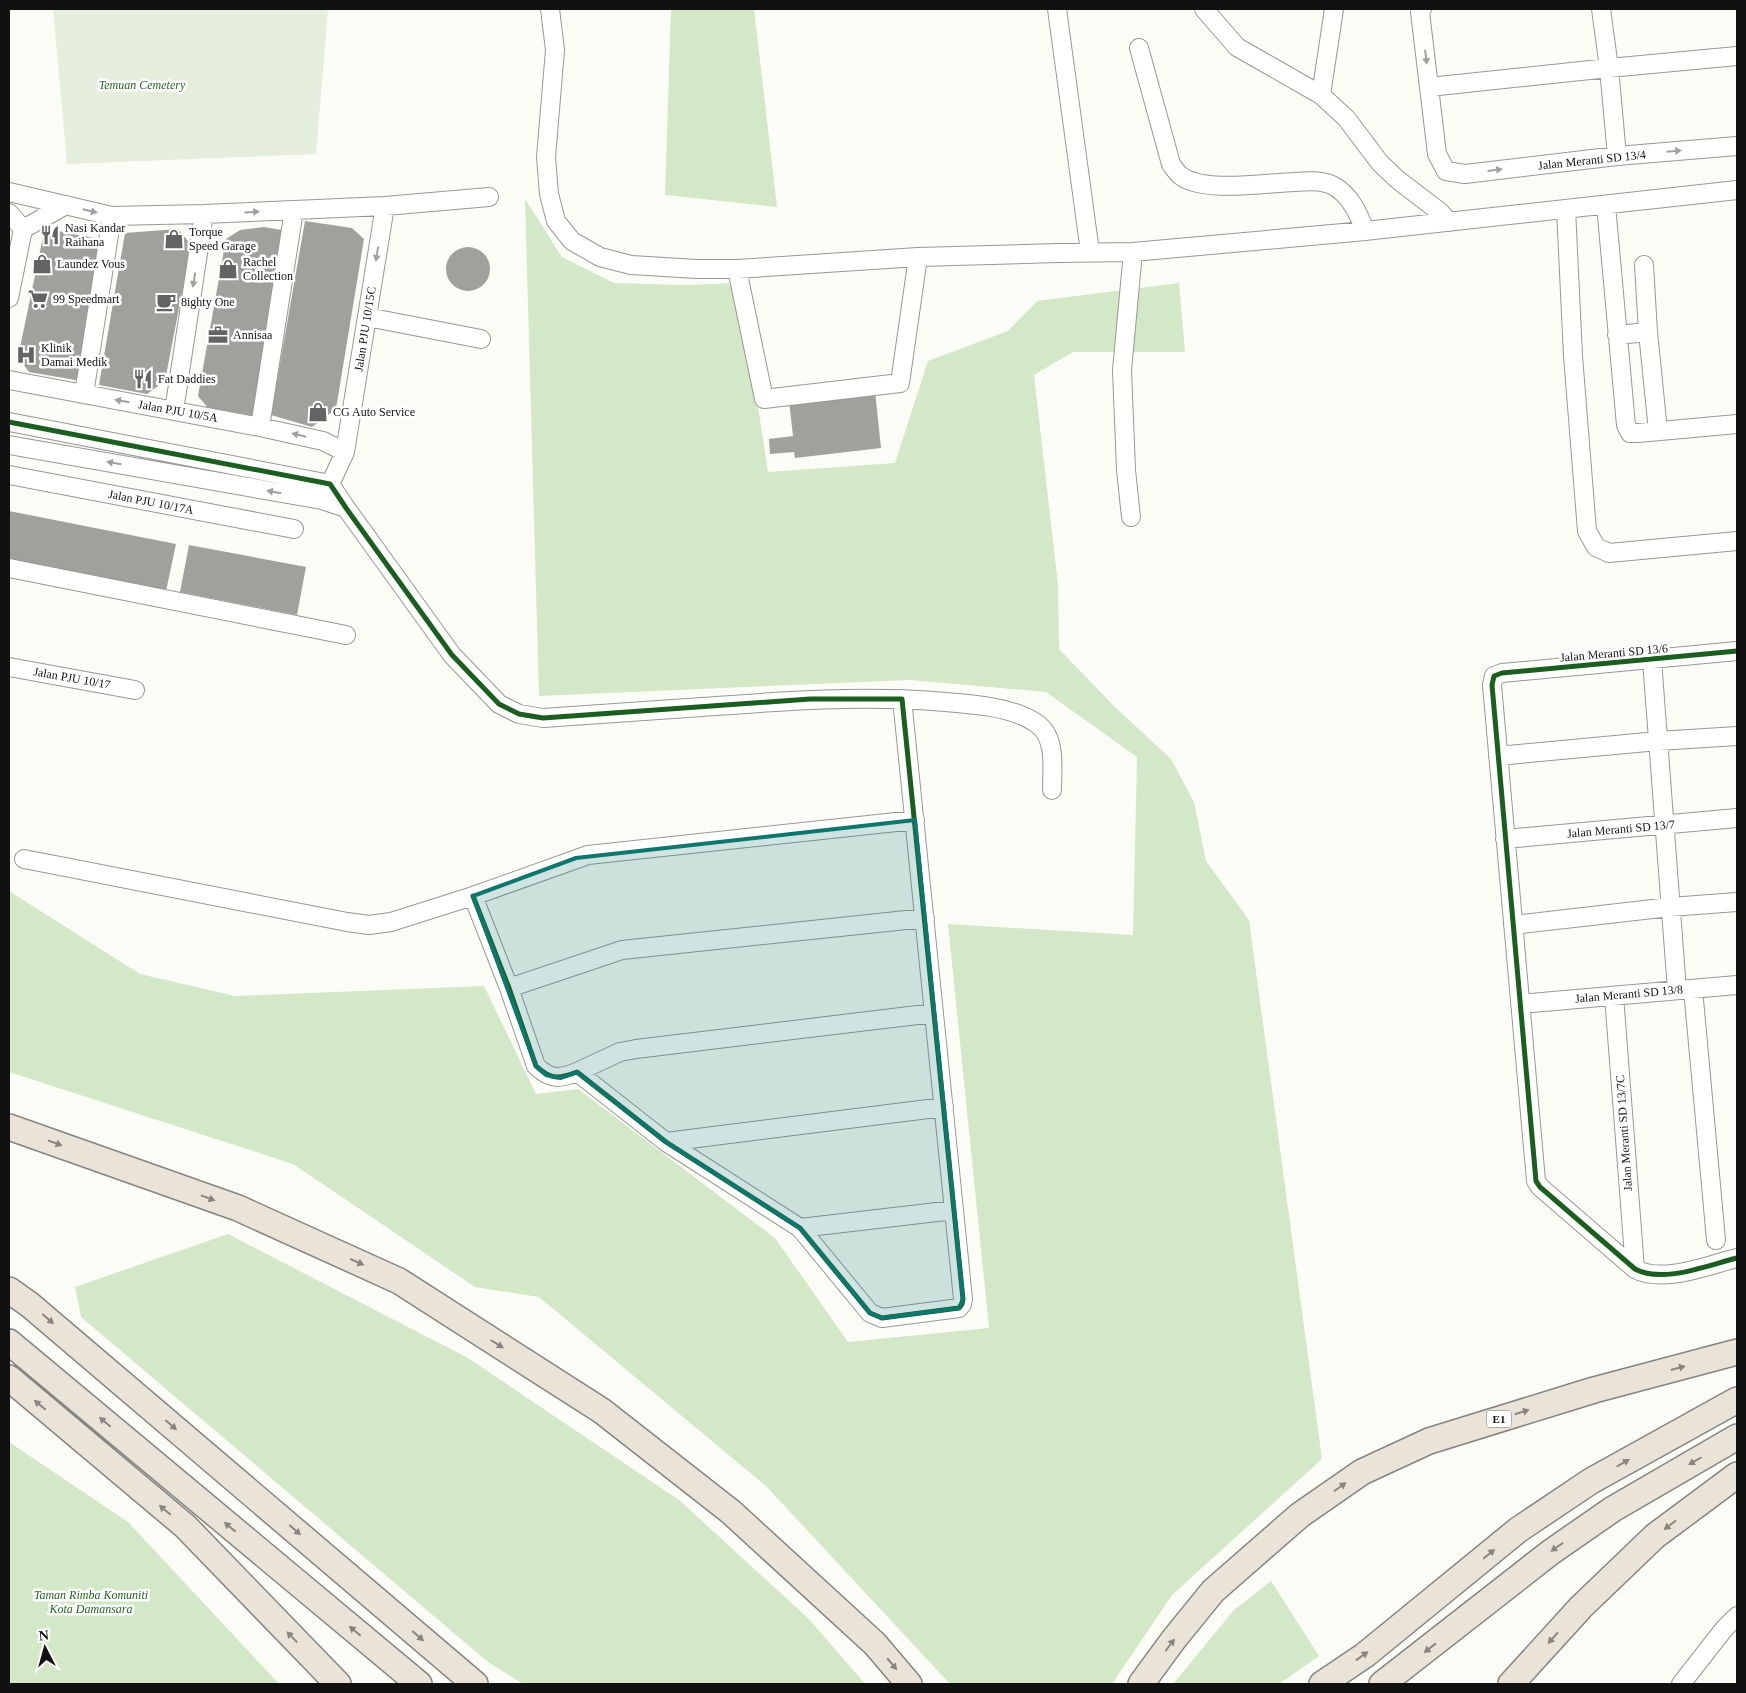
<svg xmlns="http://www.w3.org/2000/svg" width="1746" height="1693" font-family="Georgia,serif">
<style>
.forest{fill:#d2e8c7}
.cemetery{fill:#e5eddc}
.building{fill:#a0a09c}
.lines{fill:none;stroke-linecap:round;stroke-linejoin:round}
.minor-casing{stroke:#979795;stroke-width:20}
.highway-casing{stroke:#848482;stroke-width:28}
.minor{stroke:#fffffe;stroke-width:18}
.highway{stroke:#e9e3d8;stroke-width:25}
.cycleway-casing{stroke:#fff;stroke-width:8}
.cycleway{stroke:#1b5e20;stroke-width:5}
.oneway{fill:#a0a09f}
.oneway2{fill:#88847e}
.marked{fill:#0f766e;fill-opacity:0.2;stroke:#0f766e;stroke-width:4;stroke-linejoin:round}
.labels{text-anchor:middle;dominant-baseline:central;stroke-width:5;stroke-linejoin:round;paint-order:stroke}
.shield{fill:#fff;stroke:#585858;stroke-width:1}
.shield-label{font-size:11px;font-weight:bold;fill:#111}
.park-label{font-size:12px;font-style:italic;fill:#266524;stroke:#fff}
.street-label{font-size:12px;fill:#111;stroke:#fff}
.poi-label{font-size:12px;fill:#111;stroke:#fff;text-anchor:start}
</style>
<rect width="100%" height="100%" fill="#fcfcf7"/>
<path class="forest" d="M671,9H754L777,207L665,195Z
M525,199L562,257L614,283L685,285L739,283L768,472L895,463L928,361L1008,331L1037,301L1179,283L1185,352H1073L1034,375L1058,585L1059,649L1113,705L1171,759L1194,802L1206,861L1249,920L1322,1459L1172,1595L1112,1684H950L767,1487L539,1297L475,1287L293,1164L9,1072V891L140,974L235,996L484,986L536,1094L578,1089L775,1238L848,1342L989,1328L948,924L1133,935L1137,757L1046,692L909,680L539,696Z
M228,1234L468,1358L679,1500L809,1619L865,1684H523L488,1662L81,1317L75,1287Z
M9,1442L128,1522L279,1684H9Z
M1271,1581L1319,1656L1279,1684H1173L1234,1610Z"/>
<path class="cemetery" d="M53,9H328L316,154L67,164Z"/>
<path class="building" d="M305,221L352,228L364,239L336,409L312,427L271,415Z
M264,227L288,231L256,416L208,408L198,396L226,239L240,230Z
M178,229L191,245L165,381L147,394L99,385L125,233Z
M53,230L106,240L81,381L29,372L18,357L43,237Z
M446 269a22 22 0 1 1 44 0a22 22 0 1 1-44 0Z
M875,391L881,448L795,458L794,452L770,454L769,439L793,436L789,401Z
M9,511L176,544L166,591L9,560Z
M189,545L306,567L297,615L180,592Z"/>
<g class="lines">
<defs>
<path id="minor" d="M550,9L555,50L546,157L549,194L556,221L572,241L600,257L631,265L697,269H737L918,257L1058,253L1133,252L1365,231L1737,190
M1057,9L1090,252
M1204,9L1237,47L1321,95L1346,118L1380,163L1398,180L1440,212L1449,222
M1422,9L1420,12L1437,154L1446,171L1465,174L1617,156L1737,146
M1601,9L1609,68L1617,156
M1139,48L1171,164C1174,168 1177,173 1181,176C1204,193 1265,183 1294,182C1307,181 1321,180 1332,185C1350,194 1359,214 1365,231
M1429,87L1609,68L1737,56
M1321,95L1334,9
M9,192L112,216L204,214L385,206L489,197
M1606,205L1626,425L1630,433H1638L1737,424
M1566,209L1573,356L1587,531L1596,547L1609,553L1737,541
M9,213L23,229L9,298
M23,229L66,205
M737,269L764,399L900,383L918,257
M367,317L481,339
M1648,332L1658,431
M1617,335L1648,332L1644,265
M9,380L260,427L323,441L345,452
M84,394L112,216
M174,411L204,214
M9,422L330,484L346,508L452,655L499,704L519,714L543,718C596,714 649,711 702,707C783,701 863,695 945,702C972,704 1013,707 1036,723C1057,737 1052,768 1052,790
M260,427L294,210
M9,445L322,500L346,508
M9,475L294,529
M326,493L345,452L385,206
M1131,517L1126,470L1122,370L1133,252
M9,568L346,635
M1737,651L1502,673L1494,676L1492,685L1536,1181L1540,1187L1635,1269C1663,1284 1708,1265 1737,1258
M1652,660L1677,990
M9,667L135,690
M1498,756L1658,741L1737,736
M1505,839L1737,818
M24,859L347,922L369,925L391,922L473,896L588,855L915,820
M473,896L509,988L536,1066C551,1080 559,1079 577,1072L666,1142L800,1228L870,1313L882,1318L959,1308L962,1304L963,1299L902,699
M1513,925L1670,907L1737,902
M509,988L622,950L925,918
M1693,989L1716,1240
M1614,996L1635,1269
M1520,1004L1737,985
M577,1072L620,1052L636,1049L934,1013
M666,1142L944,1107
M800,1228L954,1210
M1681,1684L1724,1629L1737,1616"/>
<path id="highway" d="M9,1127L238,1208L399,1281L602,1411L731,1512L875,1644L909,1684
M9,1290L30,1305L475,1684
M9,1342L419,1684
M9,1378L185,1526L338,1684
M1141,1684L1174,1639L1213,1591L1300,1515L1362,1472L1429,1441L1594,1390L1737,1352
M1322,1684L1365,1655L1518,1530L1591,1481L1737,1400
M1382,1684L1551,1552L1613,1509L1737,1437
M1511,1684L1581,1607L1655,1536L1737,1475"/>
</defs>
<use href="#minor" class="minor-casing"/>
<use href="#highway" class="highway-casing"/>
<use href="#minor" class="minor"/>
<use href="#highway" class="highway"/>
<defs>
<path id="cycleway" d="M9,422L330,484L346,508L452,655L499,704L519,714L543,718L810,699H902L963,1299L962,1304L959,1308L882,1318L870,1313L800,1228L666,1142L577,1072C559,1079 551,1080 536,1066L509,988L473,896
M1737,651L1502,673L1494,676L1492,685L1536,1181L1540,1187L1635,1269C1663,1284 1708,1265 1737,1258"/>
</defs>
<use href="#cycleway" class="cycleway-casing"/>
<use href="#cycleway" class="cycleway"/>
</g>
<defs><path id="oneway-solid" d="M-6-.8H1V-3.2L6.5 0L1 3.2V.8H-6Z" transform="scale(1.25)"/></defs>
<g class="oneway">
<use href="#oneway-solid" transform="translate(1426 57) rotate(83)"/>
<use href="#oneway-solid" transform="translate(1674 151) rotate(-5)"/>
<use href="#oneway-solid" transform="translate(1495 170) rotate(-7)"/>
<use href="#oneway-solid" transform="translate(90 211) rotate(13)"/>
<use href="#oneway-solid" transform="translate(252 212) rotate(-3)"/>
<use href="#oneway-solid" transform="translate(377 254) rotate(99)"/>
<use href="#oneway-solid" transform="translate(194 280) rotate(99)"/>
<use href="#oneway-solid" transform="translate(122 401) rotate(-170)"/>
<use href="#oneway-solid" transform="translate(299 435) rotate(-167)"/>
<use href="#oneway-solid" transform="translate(114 463) rotate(-170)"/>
<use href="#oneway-solid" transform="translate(274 492) rotate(-170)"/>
</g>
<g class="oneway2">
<use href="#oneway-solid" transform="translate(55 1143) rotate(20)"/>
<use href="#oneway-solid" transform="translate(208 1198) rotate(20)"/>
<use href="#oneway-solid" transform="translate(357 1262) rotate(24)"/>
<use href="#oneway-solid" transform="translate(48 1319) rotate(41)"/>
<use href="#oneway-solid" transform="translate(497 1344) rotate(32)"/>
<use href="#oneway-solid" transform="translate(1678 1368) rotate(-15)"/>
<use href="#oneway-solid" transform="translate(40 1405) rotate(-140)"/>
<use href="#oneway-solid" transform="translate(1522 1412) rotate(-17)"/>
<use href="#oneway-solid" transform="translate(105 1422) rotate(-140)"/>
<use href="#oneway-solid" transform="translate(171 1425) rotate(41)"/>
<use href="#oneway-solid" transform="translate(1695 1461) rotate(150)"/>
<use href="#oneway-solid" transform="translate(1623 1463) rotate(-30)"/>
<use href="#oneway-solid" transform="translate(1340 1487) rotate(-35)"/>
<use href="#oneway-solid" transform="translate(165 1510) rotate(-140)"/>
<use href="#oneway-solid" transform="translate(1670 1525) rotate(143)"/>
<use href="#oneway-solid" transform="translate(230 1527) rotate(-140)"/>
<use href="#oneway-solid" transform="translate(295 1530) rotate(41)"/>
<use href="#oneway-solid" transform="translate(1557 1547) rotate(145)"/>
<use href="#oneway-solid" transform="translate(1489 1554) rotate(-39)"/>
<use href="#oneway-solid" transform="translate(355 1631) rotate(-140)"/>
<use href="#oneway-solid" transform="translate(418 1636) rotate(41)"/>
<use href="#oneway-solid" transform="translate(292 1637) rotate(-134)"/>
<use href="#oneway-solid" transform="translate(1553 1638) rotate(132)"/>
<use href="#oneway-solid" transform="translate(1170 1645) rotate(-53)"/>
<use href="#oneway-solid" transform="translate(1430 1648) rotate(142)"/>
<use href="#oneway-solid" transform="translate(1362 1656) rotate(-36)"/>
<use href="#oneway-solid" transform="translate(892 1664) rotate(50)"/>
</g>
<path class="marked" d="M915,820L963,1299L959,1308L882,1318L870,1313L800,1228L666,1142L577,1072L561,1078L546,1075L536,1066L473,896L576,858Z"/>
<defs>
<symbol id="restaurant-bare" viewBox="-9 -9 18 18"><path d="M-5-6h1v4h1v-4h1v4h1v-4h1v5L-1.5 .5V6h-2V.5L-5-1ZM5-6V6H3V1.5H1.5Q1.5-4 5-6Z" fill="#636362" stroke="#fff" stroke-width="2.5" paint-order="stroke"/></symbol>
<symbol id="shop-bare" viewBox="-9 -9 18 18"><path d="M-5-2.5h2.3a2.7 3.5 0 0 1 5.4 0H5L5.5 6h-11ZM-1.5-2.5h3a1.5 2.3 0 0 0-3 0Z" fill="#636362" stroke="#fff" stroke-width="2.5" paint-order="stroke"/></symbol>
<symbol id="supermarket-bare" viewBox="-9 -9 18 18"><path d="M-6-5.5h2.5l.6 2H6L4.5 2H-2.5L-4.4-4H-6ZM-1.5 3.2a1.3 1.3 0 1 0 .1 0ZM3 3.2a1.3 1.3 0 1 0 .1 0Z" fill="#636362" stroke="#fff" stroke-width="2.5" paint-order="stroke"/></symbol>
<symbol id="cafe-bare" viewBox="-9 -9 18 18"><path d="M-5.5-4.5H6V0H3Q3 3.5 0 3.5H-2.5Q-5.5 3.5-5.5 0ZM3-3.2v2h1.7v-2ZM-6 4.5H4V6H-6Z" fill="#636362" stroke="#fff" stroke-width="2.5" paint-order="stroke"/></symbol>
<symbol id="office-bare" viewBox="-9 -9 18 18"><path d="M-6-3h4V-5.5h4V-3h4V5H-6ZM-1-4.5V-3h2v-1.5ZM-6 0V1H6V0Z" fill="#636362" stroke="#fff" stroke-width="2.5" paint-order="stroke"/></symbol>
<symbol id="hospital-bare" viewBox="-9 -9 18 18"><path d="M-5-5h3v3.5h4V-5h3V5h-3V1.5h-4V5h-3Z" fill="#636362" stroke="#fff" stroke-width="2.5" paint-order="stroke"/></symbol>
</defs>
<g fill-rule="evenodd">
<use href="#restaurant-bare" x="36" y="221" width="28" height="28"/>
<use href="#shop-bare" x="160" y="225" width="28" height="28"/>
<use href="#shop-bare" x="28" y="250" width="28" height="28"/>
<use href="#shop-bare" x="214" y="255" width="28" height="28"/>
<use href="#supermarket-bare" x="24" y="285" width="28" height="28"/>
<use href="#cafe-bare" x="152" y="288" width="28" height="28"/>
<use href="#office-bare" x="204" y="321" width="28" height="28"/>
<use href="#hospital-bare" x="12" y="341" width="28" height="28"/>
<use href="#restaurant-bare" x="129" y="365" width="28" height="28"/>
<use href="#shop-bare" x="304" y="398" width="28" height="28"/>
</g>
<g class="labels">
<rect class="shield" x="1486.5" y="1410.5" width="25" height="17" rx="4"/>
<g class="shield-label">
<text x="1499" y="1419">E1</text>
</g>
<g class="park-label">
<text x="142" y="85">Temuan Cemetery</text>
<text x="91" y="1595">Taman Rimba Komuniti<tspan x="91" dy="14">Kota Damansara</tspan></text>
</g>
<g class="street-label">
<text transform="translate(1592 160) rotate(-6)">Jalan Meranti SD 13/4</text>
<text transform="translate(365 329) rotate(-81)">Jalan PJU 10/15C</text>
<text transform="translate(178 411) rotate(10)">Jalan PJU 10/5A</text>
<text transform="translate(151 502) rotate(11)">Jalan PJU 10/17A</text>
<text transform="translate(1614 653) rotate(-5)">Jalan Meranti SD 13/6</text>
<text transform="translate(72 678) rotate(10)">Jalan PJU 10/17</text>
<text transform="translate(1621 829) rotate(-5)">Jalan Meranti SD 13/7</text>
<text transform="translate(1629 994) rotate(-5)">Jalan Meranti SD 13/8</text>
<text transform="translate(1624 1133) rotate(-94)">Jalan Meranti SD 13/7C</text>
</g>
<g class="poi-label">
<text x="65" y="228">Nasi Kandar<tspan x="65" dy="14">Raihana</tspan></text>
<text x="189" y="232">Torque<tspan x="189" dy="14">Speed Garage</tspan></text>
<text x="243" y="262">Rachel<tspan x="243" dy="14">Collection</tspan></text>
<text x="57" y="264">Laundez Vous</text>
<text x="53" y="299">99 Speedmart</text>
<text x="181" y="302">8ighty One</text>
<text x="233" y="335">Annisaa</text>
<text x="41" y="348">Klinik<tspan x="41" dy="14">Damai Medik</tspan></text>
<text x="158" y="379">Fat Daddies</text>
<text x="333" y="412">CG Auto Service</text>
</g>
</g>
<rect width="1746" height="1693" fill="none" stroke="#111111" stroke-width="20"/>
<g transform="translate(45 1648) rotate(354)" stroke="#ffffff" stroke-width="4" paint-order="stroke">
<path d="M0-4L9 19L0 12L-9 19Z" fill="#111111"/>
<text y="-8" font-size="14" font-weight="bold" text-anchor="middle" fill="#111111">N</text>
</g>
</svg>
